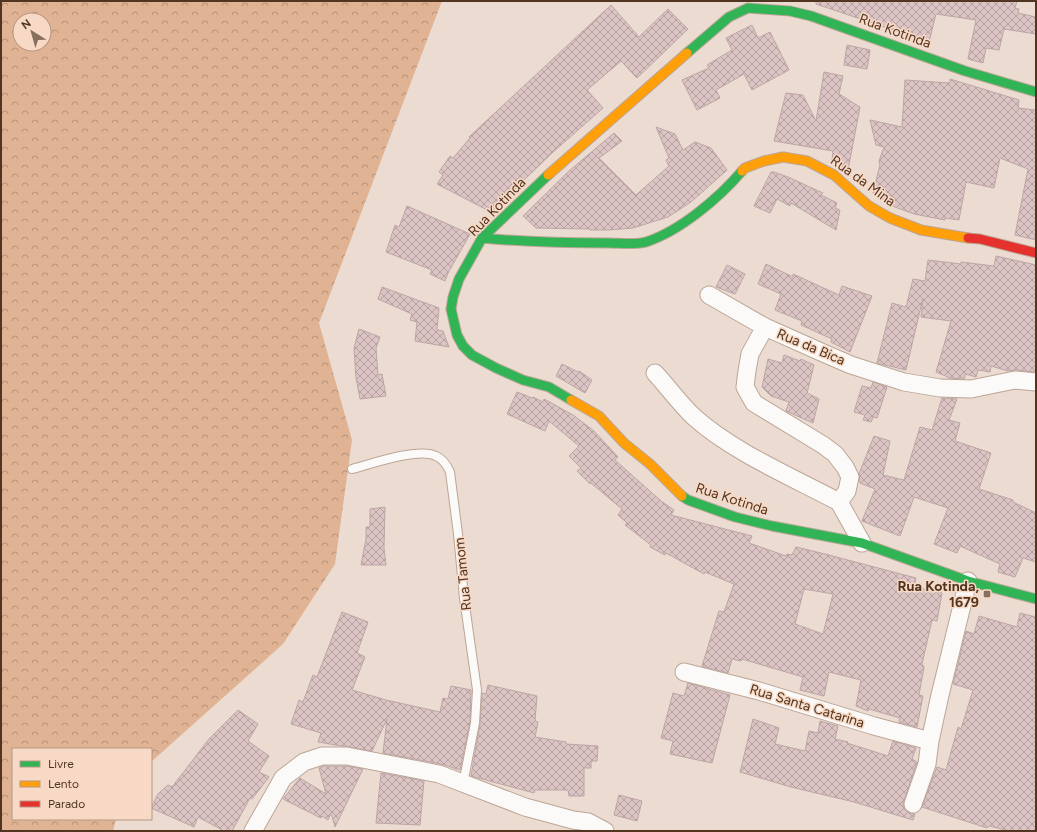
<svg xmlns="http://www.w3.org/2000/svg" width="1037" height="832" font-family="Figtree,sans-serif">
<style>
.forest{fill:url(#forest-crowns);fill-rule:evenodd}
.building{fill:url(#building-cross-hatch);stroke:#bba5a6;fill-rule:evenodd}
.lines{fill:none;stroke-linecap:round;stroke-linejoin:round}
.lane-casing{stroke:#bba697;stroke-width:10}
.street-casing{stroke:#bba697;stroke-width:19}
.fast-casing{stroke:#bba697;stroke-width:11}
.slow-casing{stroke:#bba697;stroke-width:11}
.jam-casing{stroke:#bba697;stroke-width:11}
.lane{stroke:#fcfaf8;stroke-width:8}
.street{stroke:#fcfaf8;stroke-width:17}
.fast{stroke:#30b455;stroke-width:9}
.slow{stroke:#ff9f0a;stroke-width:9}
.jam{stroke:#e5322d;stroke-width:9}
.poi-dot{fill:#886f5e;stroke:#f7d9c5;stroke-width:1.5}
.labels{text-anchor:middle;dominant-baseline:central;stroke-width:3;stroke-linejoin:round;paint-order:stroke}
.street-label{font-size:14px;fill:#523520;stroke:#f7d9c5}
.poi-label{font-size:14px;font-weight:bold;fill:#523520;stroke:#f7d9c5;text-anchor:end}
</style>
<defs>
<pattern id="forest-crowns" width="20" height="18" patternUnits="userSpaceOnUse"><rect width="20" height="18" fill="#e0b394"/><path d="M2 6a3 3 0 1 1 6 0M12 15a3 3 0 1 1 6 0" fill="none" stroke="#b89278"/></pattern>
<pattern id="building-cross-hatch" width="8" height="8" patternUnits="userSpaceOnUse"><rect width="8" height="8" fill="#dcc4c5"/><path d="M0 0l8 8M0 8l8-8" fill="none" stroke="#b5a0a0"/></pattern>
</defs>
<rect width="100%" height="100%" fill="#ecdbd0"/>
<path class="forest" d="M1,1H442L319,323L352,440L335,564L283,644L151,762V749H13V819H116L113,831H1ZM20,20H44V44H20Z"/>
<path class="building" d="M816,1H1017L1015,8L1019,9L1018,13L1036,17V34L1004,29L999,50L986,48L983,63L968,59L976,20L936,14L929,42L816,4Z
M611,5L639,37L668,9L688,29L637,78L621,61L587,90L603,108L552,153L491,212L437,184L443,175L439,172L450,156L453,158L470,138L469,137Z
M752,25L758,38L770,32L789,70L752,90L744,74L716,90L720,98L697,110L682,80L709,68L707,65L732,50L726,38Z
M847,45L870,50L867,69L844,65Z
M824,72L843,76L839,94L860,107L848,170L840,164L832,160L833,151L774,141L786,93L803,95L816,121Z
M950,79L1019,100L1018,108L1036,110V240L1015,235L1028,169L1000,158L994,188L966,182L959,220L945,218V220L914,214L895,207L873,193L880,165L879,161L884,147L876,145L870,120L902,127L905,80L950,83Z
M656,127L675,134L683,150L695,142L711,148L727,170L691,202L668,217L633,228L609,230H590V229L536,228L523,216L569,171L614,133L622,141L599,158L636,195L669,166L666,160L669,158Z
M771,172H774L788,177L823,193L821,195L837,203L835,208L840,210L836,230L791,203L790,206L777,199L770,213L754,206Z
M407,206L470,234L448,273L445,281L430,274L432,270L386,252L395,225L399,227Z
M996,256L1036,265V372L1016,370L1008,371L991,366L990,372L978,370L976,377L966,374L964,379L948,378V377L936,372L951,321L921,317L923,298L906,370L877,363L892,303L906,307L913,279L925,281L928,260L961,264V262L994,266Z
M766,264L793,277V274L839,295L842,286L872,296L850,352L831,342L832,339L801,325L802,321L775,310L781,294L758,284Z
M727,265L745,274L735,294L716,287Z
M382,287L439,308L437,330L443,331L449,347L415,341L417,322L410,320L412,314L378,299Z
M359,329L380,337L376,348L378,375L382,374L386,396L360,399L356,378L354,348Z
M784,355L800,361L801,359L814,365L807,393L819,399L813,423L786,411L789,402L771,396L762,387L768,359L782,363Z
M562,364L578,372L579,371L592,380L585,393L556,376Z
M873,382L887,387L877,418L873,417L871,422L863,420L865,415L854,412L862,386L871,388Z
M517,392L532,398L533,397L543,402L544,399L573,415L594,431L618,457L615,460L661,501L674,510L671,515L752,536L749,543L786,556L787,554L792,555L796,547L825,554L916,578L914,587L942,593L937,621L932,620L922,664L924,667L919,695L923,696L917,727L899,722L900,718L869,709L868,711L856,706L861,680L829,672L824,696L800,690L803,677L742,659L741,661L732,659L728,673L702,666L719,611L724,612L734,584L705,572L704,574L666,553L665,555L650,547L651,545L625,525L627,523L618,515L622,509L591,483L590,484L577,471L581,468L569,456L579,446L549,421L545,431L507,414ZM804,589L833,594L823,634L795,624Z
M942,398L957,399L949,420L960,423L955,441L991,453L979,489L1013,500V502L1036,513V562L1023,558L1015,577L998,572L1000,564L960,546L957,553L934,544L948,508L914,497L900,536L862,521L875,489L860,483L859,474L874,436L890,441L883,475L904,480L920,427L932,430Z
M385,507L384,548L386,565H361L366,539V527H370V509Z
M342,612L368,622L357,653L365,657L352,690L386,700L440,712L443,698L448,699L451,686L471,690L470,722L460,770L441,764L383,753L387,719L372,751L318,742L321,733L291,724L299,700L303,702L313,675L317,677Z
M1020,613L1036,617V831H1010L989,826L987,828L922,807L937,767L946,770L958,727L961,729L973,690L953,684L966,631L974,634L979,616L1017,627Z
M688,683L730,695L712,763L670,754L673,741L661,738L673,693L684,696Z
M488,685L537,696L535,721L538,722L535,737L566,742V744L598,746L597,761H591V768H584V796H569L568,790H535L534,793L471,776L480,724L482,693L486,694Z
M238,710L258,724L248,741L269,756L259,772L269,777L252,799L250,798L232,831H224L198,817L194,827L151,808L158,794L168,785L172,787L209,739Z
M753,719L779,728L775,744L805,751L809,731L818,733L820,721L838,726L835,739L848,742L847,743L888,756L893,741L916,748L912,759L917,762L904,801L903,805L905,810L909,813L915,814L913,820L854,802L791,787L740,772Z
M324,766H346L363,769L335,827L332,816L330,815L328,820L322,816L321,818L283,799L300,778L326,794L319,768Z
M381,773L424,781L420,825L376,823Z
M619,795L642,801L637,821L614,815Z"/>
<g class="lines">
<defs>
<path id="lane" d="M352,469C371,464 419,447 436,456C443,459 447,465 450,472L458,534L464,598L477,690L475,723L463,784"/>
<path id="street" d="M709,295L765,327
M655,373C668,387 680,404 694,417C733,452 792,477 839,502
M862,543L839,502L847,491L850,477L845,467L835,454L823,445L754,403L745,387L747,371L750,354L765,327L821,352L851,365L904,382L940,388L971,389L1015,380L1036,382
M684,672L759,691L874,726L930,741
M913,804L927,764L930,741L940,695L968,581
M253,831L283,778L304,762L322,756H347L439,774L525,807L573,820L588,822L605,831"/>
<path id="fast" d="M687,53L729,17L748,8L790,11L811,16L965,71L1036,92
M548,175L482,238L459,279L453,297L451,309L457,335L463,346L472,355L496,368L523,380L549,387L571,400
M482,238C524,242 567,243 609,243C619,243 637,245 646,242C680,231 719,198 742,171
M682,496L688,500L735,517L772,526L862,543L968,581L1036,599"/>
<path id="slow" d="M742,171L745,168L764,161L783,157L807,161L834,175L869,206L890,218L921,230L968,238
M548,175L687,53
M571,400L599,416L624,443L650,464L682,496"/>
<path id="jam" d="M968,238L980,239L1036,253"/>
</defs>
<use href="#lane" class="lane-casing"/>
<use href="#street" class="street-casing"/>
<use href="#fast" class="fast-casing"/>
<use href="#slow" class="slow-casing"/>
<use href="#jam" class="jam-casing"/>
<use href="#lane" class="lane"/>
<use href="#street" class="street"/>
<use href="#fast" class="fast"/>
<use href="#slow" class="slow"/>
<use href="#jam" class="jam"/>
</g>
<rect class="poi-dot" x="983" y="590" width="8" height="8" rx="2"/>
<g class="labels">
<g class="street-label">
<text transform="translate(895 31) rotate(20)">Rua Kotinda</text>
<text transform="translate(863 181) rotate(36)">Rua da Mina</text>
<text transform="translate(497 207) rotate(-46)">Rua Kotinda</text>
<text transform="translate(811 347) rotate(23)">Rua da Bica</text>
<text transform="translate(732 499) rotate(18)">Rua Kotinda</text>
<text transform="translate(463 574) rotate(-96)">Rua Tamom</text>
<text transform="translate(807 706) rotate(17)">Rua Santa Catarina</text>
</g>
<g class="poi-label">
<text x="979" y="586">Rua Kotinda,<tspan x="979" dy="16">1679</tspan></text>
</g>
</g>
<rect width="1037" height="832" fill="none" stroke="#523520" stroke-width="4"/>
<rect x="12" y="748" width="140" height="72" fill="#f7d9c5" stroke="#b59783"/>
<rect x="20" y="761" width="20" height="6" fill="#30b455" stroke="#b59783"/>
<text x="48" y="768" font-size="12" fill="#523520">Livre</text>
<rect x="20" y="781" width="20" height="6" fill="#ff9f0a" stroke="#b59783"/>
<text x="48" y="788" font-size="12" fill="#523520">Lento</text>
<rect x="20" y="801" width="20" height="6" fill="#e5322d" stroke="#b59783"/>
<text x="48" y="808" font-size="12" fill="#523520">Parado</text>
<g transform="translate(32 32) rotate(323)"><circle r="19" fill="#f7d9c5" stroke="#b59783"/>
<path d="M0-3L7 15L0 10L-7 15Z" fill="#886f5e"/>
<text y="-6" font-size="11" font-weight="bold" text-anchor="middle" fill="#523520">N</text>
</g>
</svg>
